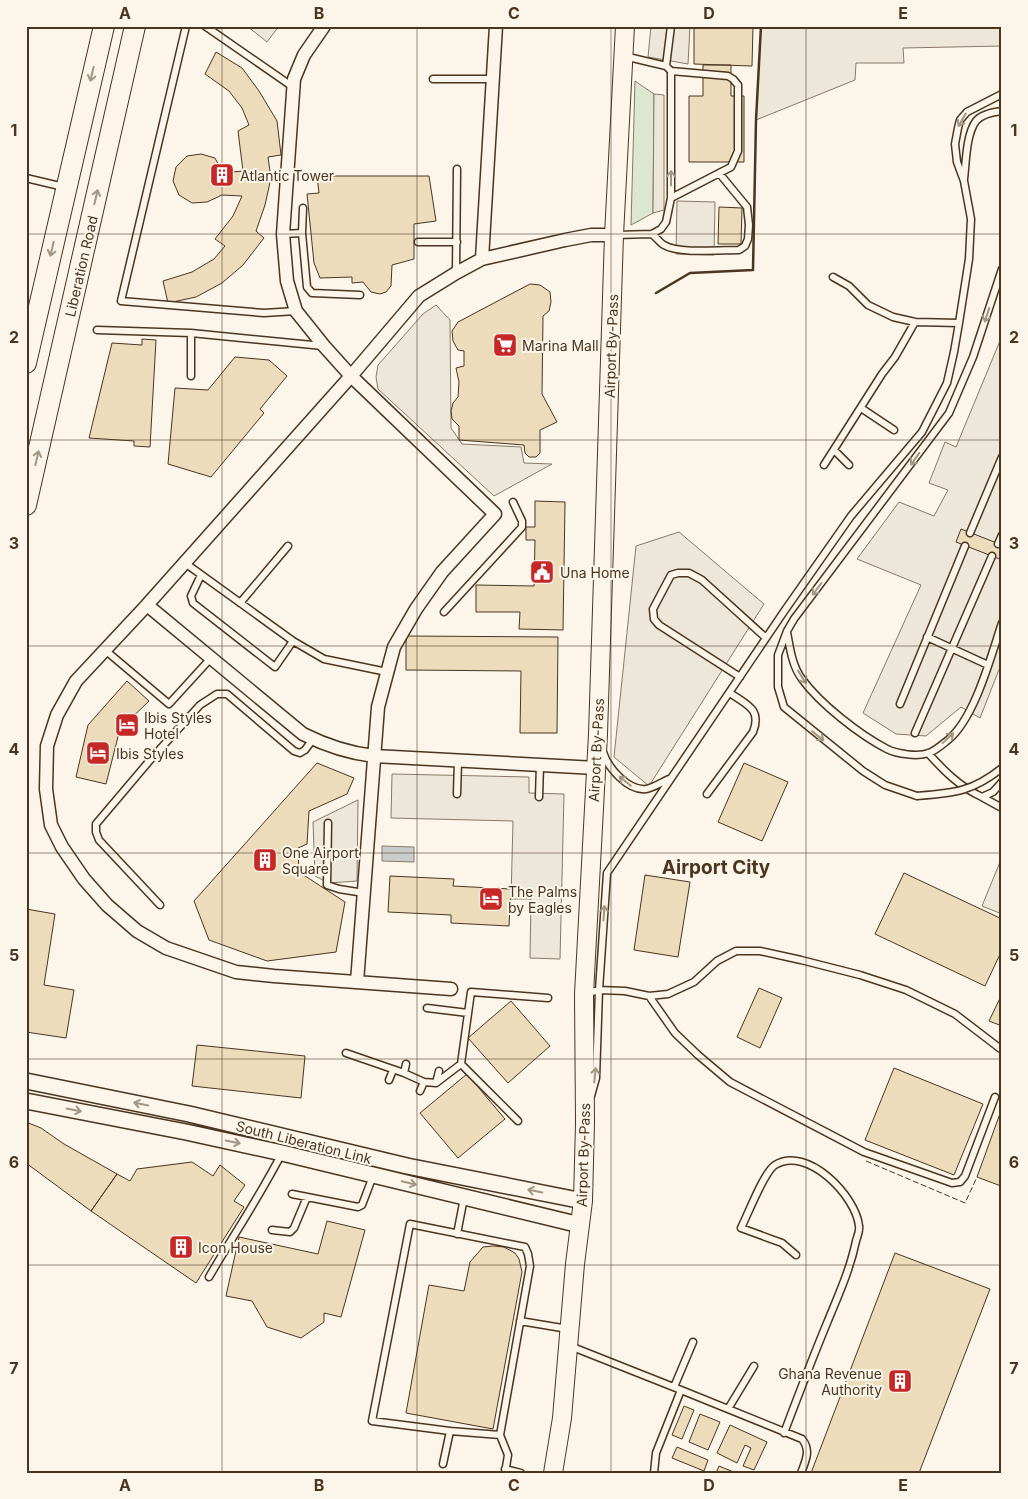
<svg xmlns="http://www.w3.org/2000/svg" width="1028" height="1499" font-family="Inter,sans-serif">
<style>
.green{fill:#dce7d0;stroke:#887966}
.parking{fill:#ede7d9;stroke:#887966}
.water{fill:#c9cecd;stroke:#887966}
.building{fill:#ecdcbc;stroke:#4a3520}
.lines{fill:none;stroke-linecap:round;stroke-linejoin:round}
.service-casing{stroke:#4a3520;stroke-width:9}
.minor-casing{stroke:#4a3520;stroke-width:15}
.tertiary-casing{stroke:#4a3520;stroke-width:18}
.secondary-casing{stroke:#4a3520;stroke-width:20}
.trunk-casing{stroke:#4a3520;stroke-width:22}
.service{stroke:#fbf6e9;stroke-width:6}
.minor{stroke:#fbf6e9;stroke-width:12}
.tertiary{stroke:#fbf6e9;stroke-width:15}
.secondary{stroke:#fbf6e9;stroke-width:18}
.trunk{stroke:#fbf6e9;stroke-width:20}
.service-bridge-casing{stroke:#4a3520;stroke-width:9;stroke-linecap:butt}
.service-bridge{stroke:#fbf6e9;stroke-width:6}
.fence{stroke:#4a3520;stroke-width:1;stroke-dasharray:6 2.5;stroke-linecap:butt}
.wall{stroke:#4a3520;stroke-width:2.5}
.oneway{stroke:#a29684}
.grid{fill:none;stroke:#4a3520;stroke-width:1;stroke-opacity:0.55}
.labels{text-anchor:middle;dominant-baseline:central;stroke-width:4;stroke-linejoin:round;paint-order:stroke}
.poi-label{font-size:14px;fill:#4a3520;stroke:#fbf6e9;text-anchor:start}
.street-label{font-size:14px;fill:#4a3520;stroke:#fbf6e9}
.district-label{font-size:19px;font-weight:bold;fill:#4a3520;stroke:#fbf6e9}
.neatline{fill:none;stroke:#4a3520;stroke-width:2}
.grid-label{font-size:16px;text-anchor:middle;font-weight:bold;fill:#4a3520}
</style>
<rect width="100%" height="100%" fill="#fbf6e9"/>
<path class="green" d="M635,81L654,94L653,213L631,225Z"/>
<path class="parking" d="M247,26H279L267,42Z
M651,26H690L688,64L648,57Z
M761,26H1002V46L903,48L904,63H856L855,80L756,120Z
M654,94L664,95V210L653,213Z
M677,201L715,202L714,255L676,254Z
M436,305L450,320L451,428L462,444L521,447L524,463L552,464L494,496L378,389L376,377L378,365L423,314Z
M1002,336V662L980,718L961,707L926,736L896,734L863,713L921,585L857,559L899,502L934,516L948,490L929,483L945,442L956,447Z
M679,532L764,604L649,786L614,757L636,546Z
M392,774L529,777V793L564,794L560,959L530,958L531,899H511L513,821L391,818Z
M358,800L357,881L329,883L315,876L313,822Z
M1002,857V914L982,906Z"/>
<path class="water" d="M382,846L414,847V862L382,861Z"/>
<path class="building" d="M694,26H753L752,66L694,64Z
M216,52L242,68L259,91L277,121L281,155L268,157L271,178L265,205L256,231L264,238L243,265L222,283L196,297L168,303L163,281L192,272L214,259L225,246L215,239L233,216L242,196L222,195L207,202L192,203L179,195L173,181L176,167L187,156L201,154L215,158L223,173L243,171L238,131L249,125L242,108L229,91L205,74Z
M703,65H731V96H744V162H689V96H703Z
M317,176H429L436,221L414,224V259L392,265L391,286L386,292L380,294L371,292L363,282L352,283V277L320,278L314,263L307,194L319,193Z
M719,207L742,208L741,244H718Z
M530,284L540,285L550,292L551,302L549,311L543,316L542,394L557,422L540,430V453L536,457H529L525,453L524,445L459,440V426L452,419L451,411L453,403L458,397L459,382L456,368L464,366V351L458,350L453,341L452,331L458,322Z
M142,339L156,340L150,447L134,446V441L89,438L112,343L142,345Z
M235,357L269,360L287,376L260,409L264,413L211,477L168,464L175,388L208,390Z
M535,501L565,502L563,630L519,629L520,612H476V585L534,586L535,540H526V527H535Z
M961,529L1002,545V560L956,542Z
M406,636L558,637L557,733H520L521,671L406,670Z
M127,681L149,701L120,729L106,784L76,777L88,725Z
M317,763L354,778L347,794L309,811L307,844L298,848L299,872L345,902L336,952L267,961L209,940L194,901Z
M744,763L788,782L762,841L718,822Z
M904,873L1002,919V950L985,986L875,934Z
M645,875L690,882L678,957L634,950Z
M390,876L454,879L453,886L511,889L509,926L451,923V915L388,912Z
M26,909L55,914L44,985L74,990L66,1038L26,1032Z
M759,988L782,998L760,1048L737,1037Z
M1002,994V1026L989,1021Z
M511,1001L550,1046L508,1083L468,1038Z
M197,1045L305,1056L301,1098L192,1086Z
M894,1068L983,1104L954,1175L865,1140Z
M467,1074L505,1119L458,1158L420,1113Z
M1002,1108V1185L1001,1186L977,1177Z
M26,1122L41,1128L64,1144L117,1174L91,1211L26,1163Z
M192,1162L213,1176L220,1165L245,1185L234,1201L244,1207L196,1283L91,1211L117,1174L130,1181L137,1169Z
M327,1221L365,1230L341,1317L324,1313V1322L301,1338L267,1327L252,1301L226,1296L239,1237L318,1254Z
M493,1246L504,1247L515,1253L519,1259L522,1272L493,1429L406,1413L429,1285L464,1291L470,1262L483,1247Z
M895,1253L990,1289L919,1473H811Z
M684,1406L694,1410L682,1439L672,1435Z
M700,1414L720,1422L708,1450L689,1442Z
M730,1425L767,1442L754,1470L743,1466L751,1448L745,1445L737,1463L717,1453Z
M677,1447L708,1460L704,1471L672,1458Z
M719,1466L736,1473H716Z"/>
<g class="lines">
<defs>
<path id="service" d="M186,26L121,301L264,313L296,311
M205,26L293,87
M666,66L671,26
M671,71L728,76L733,79L738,85V151L731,167L671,198
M433,79H493
M26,178L64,187
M964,179C966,163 966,134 976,121C982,114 993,112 1002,111
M303,208L302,233L307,287L312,293L360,295
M283,234L302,233
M652,234C656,237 660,243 664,245C678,254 721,250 739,250L745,246L748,239L749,225L747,207L719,173
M616,235L652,234L661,229L666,222L671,198V71L666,66L624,56
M418,242H457
M456,273L457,169
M833,277L849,286L868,305L893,317L915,322L959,323
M97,330L191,333L323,346
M191,376V333
M861,408L894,430
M834,450L849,465
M824,465L882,374L895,357L915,322
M970,533L1002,457
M998,544L1002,535
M185,563L293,641L324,659L387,672
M201,575L191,596L193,603L275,667L293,641
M240,603L288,546
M444,612L522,527V521L513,502
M787,632C790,648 792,666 802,679C820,704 860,735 887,749C897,754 918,757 929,753C935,751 943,744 948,740C975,718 991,656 1002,623
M927,637L988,665
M105,650L169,704L211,658
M740,677L659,625L654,619L653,609L671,575L678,573H689L702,580L766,638
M900,704L965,546
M915,733L992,556
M603,752C608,768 628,791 646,789C653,788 662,782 669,779
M928,753C944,771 960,787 982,797L993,792L1002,782
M457,794L458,761
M707,794L753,732C762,709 747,705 730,693
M917,796L885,785L863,771L784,707L778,687V655L787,631L794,619L949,413L973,357L1002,269
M539,797L540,765
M982,797L1002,808
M328,823L327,885L339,889L364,893
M160,905L99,840L96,832V824L151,759L200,705L217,694H227L294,751L300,753L305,750L313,739
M585,994L599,990L625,991L649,996L668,994L694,982L717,961L736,951H760L801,960L860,975L906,990L955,1014L1002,1050
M649,996L675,1033L698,1055L730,1082L864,1152L952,1183L960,1182L965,1176L995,1097
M427,1008L468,1013
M346,1053L404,1073L424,1082L436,1083L461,1064L518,1121
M461,1064L471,992L548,998
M404,1073L406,1064
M389,1080L393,1070
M436,1083L439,1071
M420,1091L424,1082
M591,1096L596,1078L599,990L607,873L785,610L851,516L922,432L947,383L954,352L959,323L969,259L971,219L964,181L957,162L955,144L958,128L960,120L967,112L1002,94
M292,1194L358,1207L362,1205L373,1176
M272,1230L290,1232L294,1228L307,1197
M457,1234L464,1198
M209,1277C233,1236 260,1196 282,1153
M520,1321L568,1329
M570,1346L681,1390L656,1453L654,1473
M674,1387L693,1342
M681,1390L802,1439C811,1450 806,1460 801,1473
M728,1409L754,1366
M784,1433C798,1396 812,1359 827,1323C838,1296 850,1270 856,1241C857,1237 860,1231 859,1226C856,1196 807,1145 775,1165C764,1172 748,1214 741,1228L782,1243L796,1255
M500,1435L450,1431L372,1421L410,1224L525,1247L528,1254L530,1266L500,1435L508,1455L505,1473
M443,1464L450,1431
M505,1469L521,1473"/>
<path id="minor" d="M324,26L304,55L294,79L283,234L287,281L296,311L324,346L351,376L495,514L442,572L416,609L394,647L378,707L357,982
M482,259L496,26
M147,605L303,734C327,746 348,753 374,756L596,768
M451,989L274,976L236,972L166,948L137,931L107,905L84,879L62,847L51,825L46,789L47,746L57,715L76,681L147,605L351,376L419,296L456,273L482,259L565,240L591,235H614"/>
<path id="tertiary" d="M26,1081L189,1114L407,1166L583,1201
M26,1101L186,1132L282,1153L580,1225"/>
<path id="secondary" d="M553,1473L562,1418L575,1264L583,1201L585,1123L584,994L598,734L614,235L625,26"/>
<path id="trunk" d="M26,363L104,26
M26,505L135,26"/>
</defs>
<use href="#service" class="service-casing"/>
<use href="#minor" class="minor-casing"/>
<use href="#tertiary" class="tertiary-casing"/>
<use href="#secondary" class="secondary-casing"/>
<use href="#trunk" class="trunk-casing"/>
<use href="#service" class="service"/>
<use href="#minor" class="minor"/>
<use href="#tertiary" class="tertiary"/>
<use href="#secondary" class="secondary"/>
<use href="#trunk" class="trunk"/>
<defs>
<path id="service-bridge" d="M917,796C954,793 972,792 1002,768"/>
</defs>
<use href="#service-bridge" class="service-bridge-casing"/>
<use href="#service-bridge" class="service-bridge"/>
<path class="fence" d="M866,1161L965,1203L977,1177"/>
<path class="wall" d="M656,293L690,273L753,270L756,120L761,26"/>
</g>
<defs><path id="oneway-shaft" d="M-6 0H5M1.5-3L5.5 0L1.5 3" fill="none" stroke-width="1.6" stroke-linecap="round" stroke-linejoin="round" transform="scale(1.25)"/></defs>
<g class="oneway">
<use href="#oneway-shaft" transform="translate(92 74) rotate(103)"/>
<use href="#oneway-shaft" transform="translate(962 120) rotate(120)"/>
<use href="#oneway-shaft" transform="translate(671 178) rotate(-90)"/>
<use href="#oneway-shaft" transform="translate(96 197) rotate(-77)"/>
<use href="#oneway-shaft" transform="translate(52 249) rotate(103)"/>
<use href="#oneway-shaft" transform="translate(987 315) rotate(108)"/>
<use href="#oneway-shaft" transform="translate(37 458) rotate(-77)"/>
<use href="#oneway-shaft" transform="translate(915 459) rotate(126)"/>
<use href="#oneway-shaft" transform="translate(817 589) rotate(127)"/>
<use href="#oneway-shaft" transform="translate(802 677) rotate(58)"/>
<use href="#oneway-shaft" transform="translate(818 736) rotate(38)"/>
<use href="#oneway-shaft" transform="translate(948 738) rotate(-43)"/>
<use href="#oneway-shaft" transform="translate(625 781) rotate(-141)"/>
<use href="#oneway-shaft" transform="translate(604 913) rotate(-86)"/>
<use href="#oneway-shaft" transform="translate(595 1075) rotate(-84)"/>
<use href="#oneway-shaft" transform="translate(141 1104) rotate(-168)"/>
<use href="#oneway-shaft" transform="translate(74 1110) rotate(11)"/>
<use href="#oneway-shaft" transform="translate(233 1142) rotate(12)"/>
<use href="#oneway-shaft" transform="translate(409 1183) rotate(14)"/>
<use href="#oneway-shaft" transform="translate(535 1191) rotate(-169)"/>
</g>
<path class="grid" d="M222,26V1473M417,26V1473M611,26V1473M806,26V1473M26,234H1002M26,440H1002M26,646H1002M26,853H1002M26,1059H1002M26,1265H1002"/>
<defs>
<symbol id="building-square" viewBox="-11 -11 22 22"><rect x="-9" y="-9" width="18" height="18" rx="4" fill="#c62828" stroke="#fbf6e9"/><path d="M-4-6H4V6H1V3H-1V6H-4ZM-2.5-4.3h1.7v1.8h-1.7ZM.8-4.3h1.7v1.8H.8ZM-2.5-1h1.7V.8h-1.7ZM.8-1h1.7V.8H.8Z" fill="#fff"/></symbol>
<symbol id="supermarket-square" viewBox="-11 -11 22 22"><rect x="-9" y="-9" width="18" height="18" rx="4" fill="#c62828" stroke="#fbf6e9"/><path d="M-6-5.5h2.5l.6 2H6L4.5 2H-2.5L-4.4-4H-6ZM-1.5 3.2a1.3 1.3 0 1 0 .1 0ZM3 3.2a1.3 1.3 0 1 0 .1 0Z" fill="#fff"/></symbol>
<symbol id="civic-square" viewBox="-11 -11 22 22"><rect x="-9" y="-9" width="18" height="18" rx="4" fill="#c62828" stroke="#fbf6e9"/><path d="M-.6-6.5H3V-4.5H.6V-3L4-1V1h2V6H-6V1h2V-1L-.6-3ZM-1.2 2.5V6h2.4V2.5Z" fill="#fff"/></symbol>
<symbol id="hotel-square" viewBox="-11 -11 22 22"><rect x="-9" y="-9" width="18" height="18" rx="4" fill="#c62828" stroke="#fbf6e9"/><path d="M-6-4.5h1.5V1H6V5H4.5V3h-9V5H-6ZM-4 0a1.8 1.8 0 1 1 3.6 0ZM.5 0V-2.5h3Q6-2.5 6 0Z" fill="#fff"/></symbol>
</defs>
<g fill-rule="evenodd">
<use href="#building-square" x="208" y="161" width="28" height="28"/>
<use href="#supermarket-square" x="491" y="331" width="28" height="28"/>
<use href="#civic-square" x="528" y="558" width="28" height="28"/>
<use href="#hotel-square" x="113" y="711" width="28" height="28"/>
<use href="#hotel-square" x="84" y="739" width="28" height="28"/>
<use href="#building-square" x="251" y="846" width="28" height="28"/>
<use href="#hotel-square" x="477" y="885" width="28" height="28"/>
<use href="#building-square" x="167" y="1233" width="28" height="28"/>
<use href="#building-square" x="886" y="1367" width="28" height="28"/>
</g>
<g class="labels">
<g class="poi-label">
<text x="240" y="175">Atlantic Tower</text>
<text x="522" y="345">Marina Mall</text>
<text x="560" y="572">Una Home</text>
<text x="144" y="717">Ibis Styles<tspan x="144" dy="16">Hotel</tspan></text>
<text x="116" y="753">Ibis Styles</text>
<text x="282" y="852">One Airport<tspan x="282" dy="16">Square</tspan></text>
<text x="508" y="891">The Palms<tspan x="508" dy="16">by Eagles</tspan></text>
<text x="198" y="1247">Icon House</text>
<text x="882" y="1373" text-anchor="end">Ghana Revenue<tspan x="882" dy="16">Authority</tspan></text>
</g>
<g class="street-label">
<text transform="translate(81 266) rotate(-77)">Liberation Road</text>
<text transform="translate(611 346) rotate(-88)">Airport By-Pass</text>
<text transform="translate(596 750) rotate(-87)">Airport By-Pass</text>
<text transform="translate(304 1142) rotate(14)">South Liberation Link</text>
<text transform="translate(583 1155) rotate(-88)">Airport By-Pass</text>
</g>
<g class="district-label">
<text x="716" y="867">Airport City</text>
</g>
</g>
<rect width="1028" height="1499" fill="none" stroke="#fbf6e9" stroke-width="55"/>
<rect x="28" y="28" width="972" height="1444" class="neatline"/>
<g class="grid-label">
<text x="125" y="19">A</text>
<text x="319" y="19">B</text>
<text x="514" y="19">C</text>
<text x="709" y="19">D</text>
<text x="903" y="19">E</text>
<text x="14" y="136">1</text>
<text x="1014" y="136">1</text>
<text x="14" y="343">2</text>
<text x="1014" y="343">2</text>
<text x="14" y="549">3</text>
<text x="1014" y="549">3</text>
<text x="14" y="755">4</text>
<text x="1014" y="755">4</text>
<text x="14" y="961">5</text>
<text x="1014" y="961">5</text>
<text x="14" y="1168">6</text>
<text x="1014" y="1168">6</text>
<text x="14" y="1374">7</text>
<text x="1014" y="1374">7</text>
<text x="125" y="1491">A</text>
<text x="319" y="1491">B</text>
<text x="514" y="1491">C</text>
<text x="709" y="1491">D</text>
<text x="903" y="1491">E</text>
</g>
</svg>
